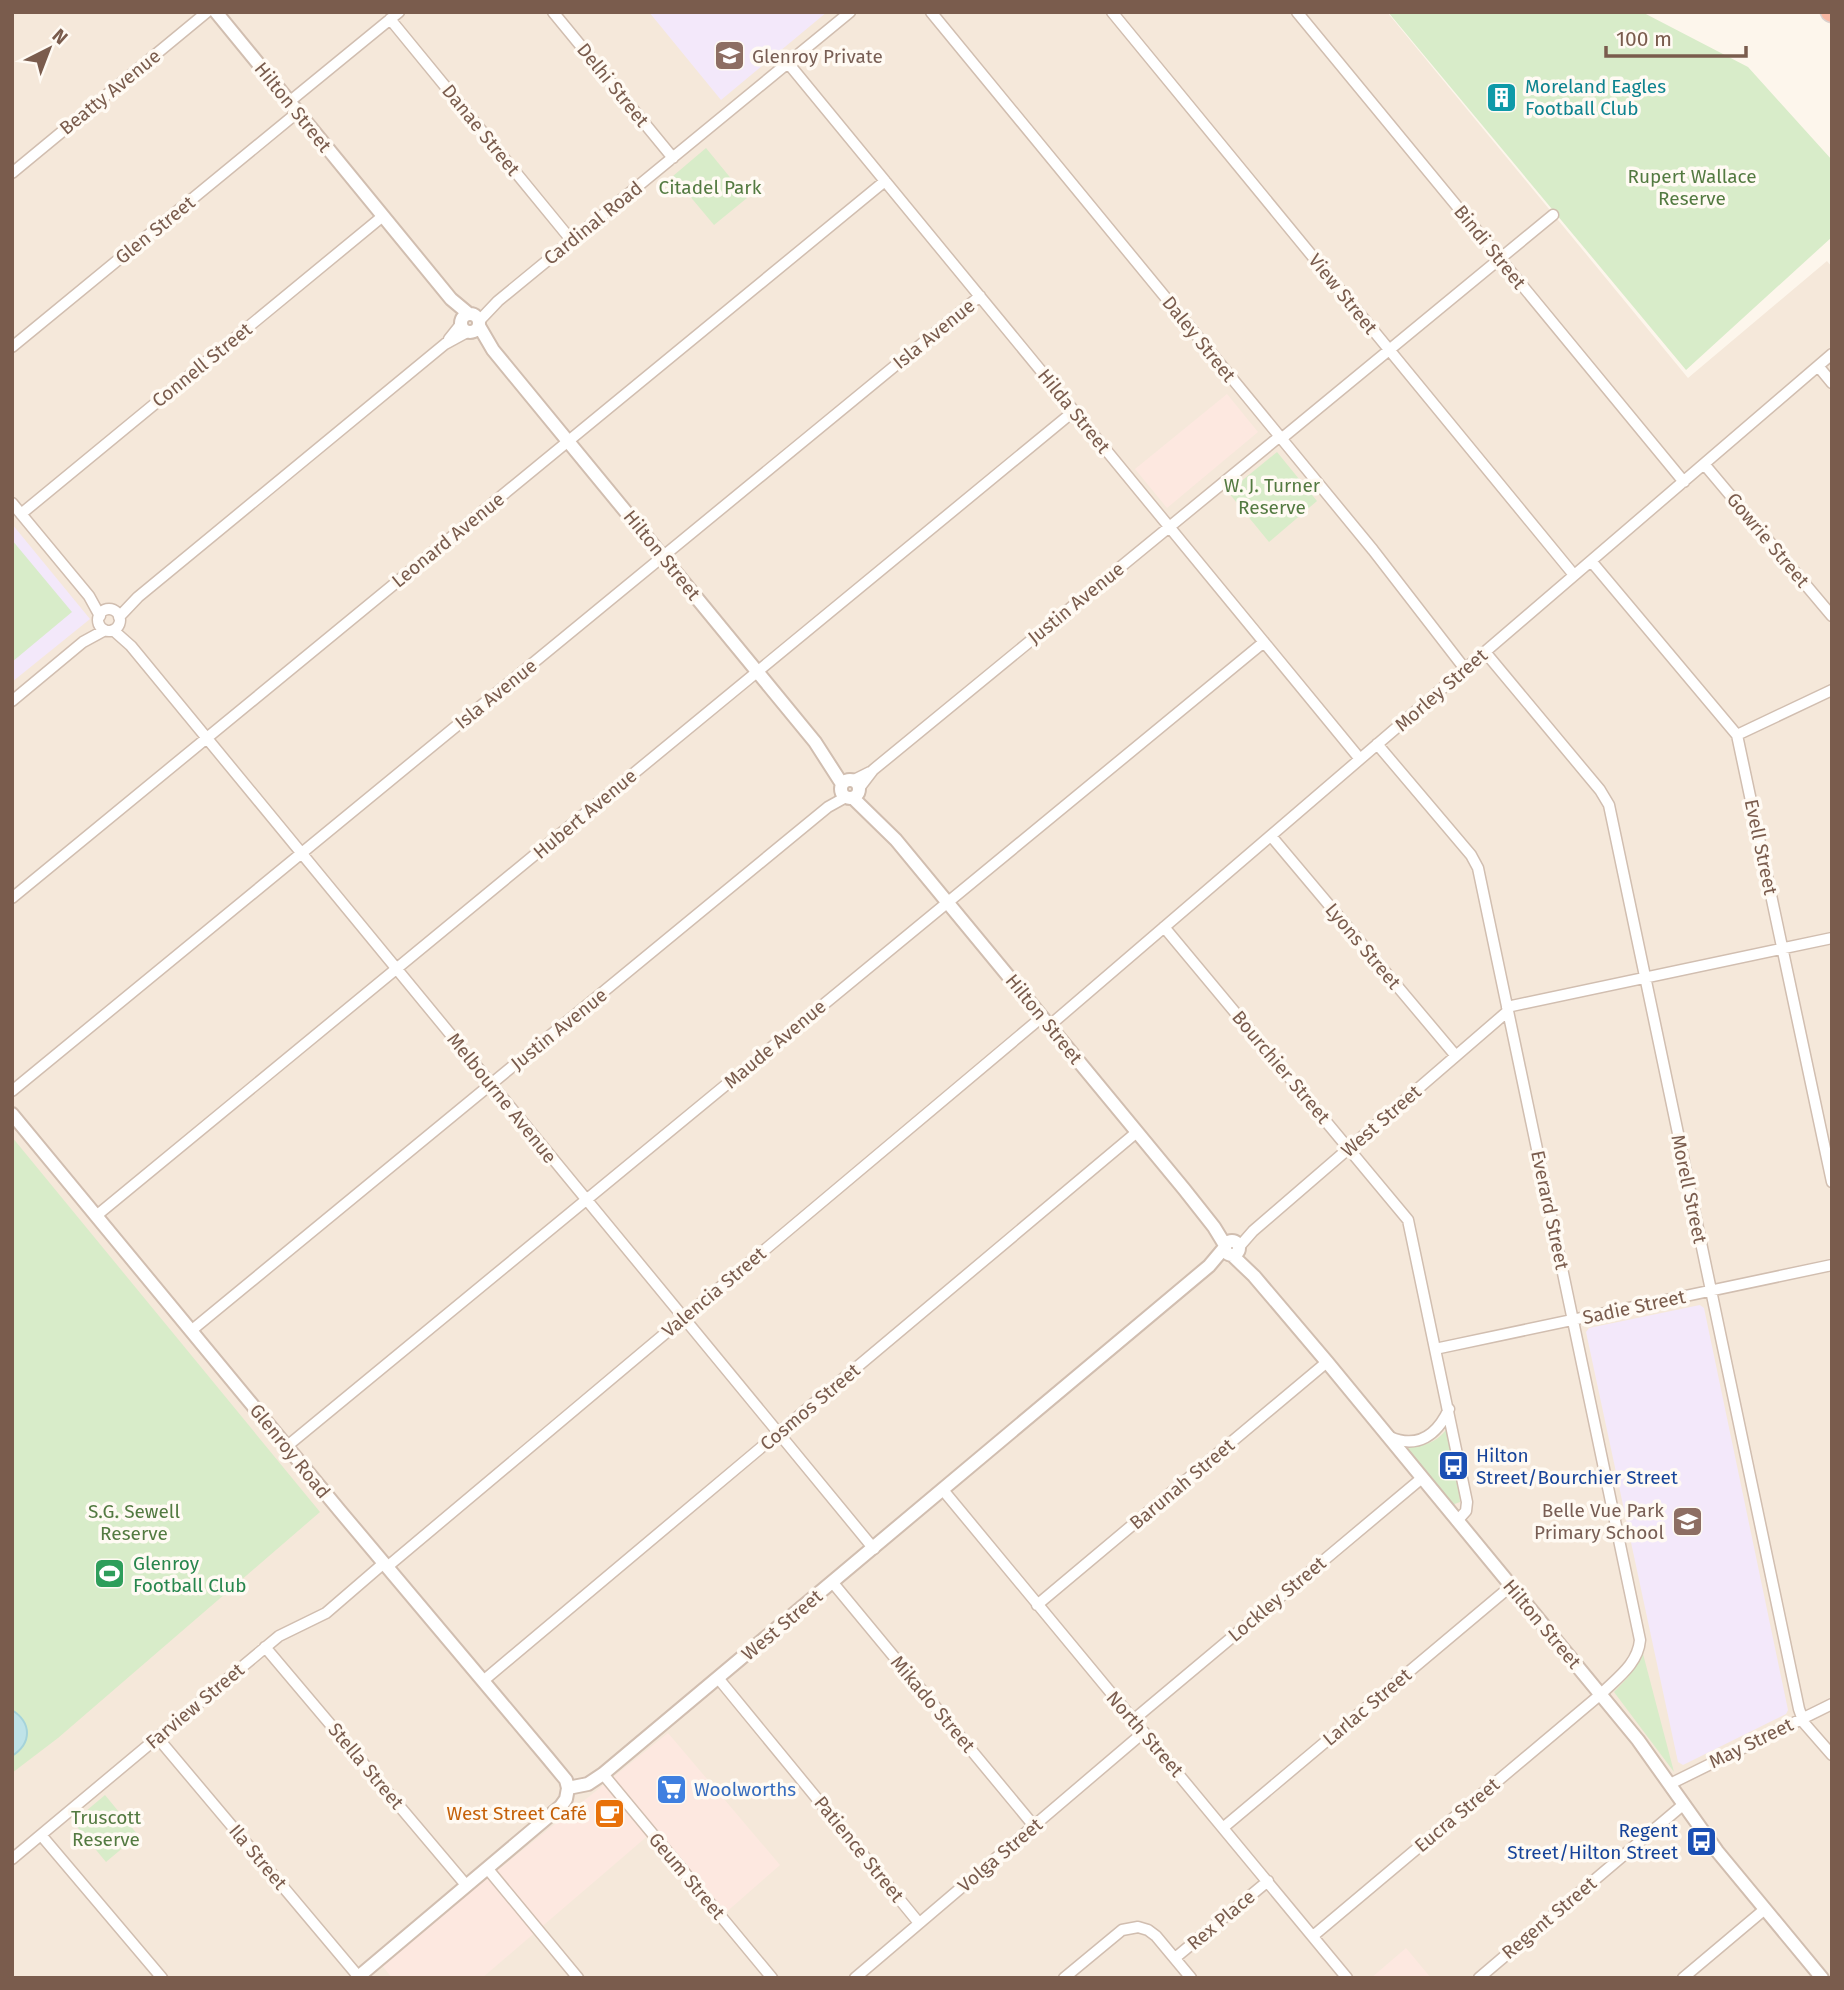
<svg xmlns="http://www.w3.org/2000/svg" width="1844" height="1990" font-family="'Fira Sans',sans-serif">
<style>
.residential{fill:#f5e8da}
.commercial{fill:#fde8e0}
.education{fill:#f3e8fa}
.green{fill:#d8ecc9}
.water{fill:#bfe3e8;stroke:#a5d3da;stroke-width:2}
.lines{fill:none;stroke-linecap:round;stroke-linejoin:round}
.minor-casing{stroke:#d1beb0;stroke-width:13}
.tertiary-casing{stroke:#d1beb0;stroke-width:16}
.motorway-casing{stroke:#dad1cd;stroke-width:21}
.minor{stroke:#fff;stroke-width:10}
.tertiary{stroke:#fff;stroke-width:12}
.motorway{stroke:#f7b7a3;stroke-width:18}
.labels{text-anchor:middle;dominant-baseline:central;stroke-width:7;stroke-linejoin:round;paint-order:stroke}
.education-label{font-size:19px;fill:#785e54;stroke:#fffaf3;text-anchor:start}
.street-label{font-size:19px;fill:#7a5c4d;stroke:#fffaf3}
.culture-label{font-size:19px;fill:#0d838f;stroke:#fffaf3;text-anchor:start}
.park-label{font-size:19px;fill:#537a41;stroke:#fffaf3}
.transit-label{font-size:19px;fill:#164399;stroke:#fffaf3;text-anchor:start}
.leisure-label{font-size:19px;fill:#27864d;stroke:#fffaf3;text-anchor:start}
.shop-label{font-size:19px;fill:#366cbe;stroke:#fffaf3;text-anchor:start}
.food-label{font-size:19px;fill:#c56008;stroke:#fffaf3;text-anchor:end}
</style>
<rect width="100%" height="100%" fill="#fdf6ec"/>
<path class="residential" d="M12,12H1387L1688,378L1827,261L1832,267V1978H12Z"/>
<path class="commercial" d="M1227,394L1258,432L1167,508L1135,469Z
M668,1733L780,1865L723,1915L651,1833L482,1978H392L381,1964Z
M1406,1948L1431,1978H1371Z"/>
<path class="education" d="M649,12H827L721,100Z
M12,524L90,619L12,682Z
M1700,1305L1704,1308L1788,1710L1786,1714L1683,1765L1678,1762L1586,1332L1589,1328Z"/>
<path class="green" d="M1388,12H1642L1748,67L1832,160V237L1686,370Z
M706,148L747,198L714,225L673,176Z
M1277,452L1317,501L1269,542L1228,492Z
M12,540L72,612L12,662Z
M12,1137L320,1512L58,1738L12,1773Z
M1446,1430L1459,1491L1460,1502L1452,1505L1406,1446C1424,1446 1434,1444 1446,1430Z
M1642,1650L1674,1772L1614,1692L1628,1677Z
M105,1795L138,1835L106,1862L73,1822Z"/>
<path class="water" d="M12,1710C32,1723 32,1743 12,1756Z"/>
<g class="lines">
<defs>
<path id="minor" d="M553,12L673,158
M931,12L1373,550L1465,669
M1112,12L1574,575
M1297,12L1684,482
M390,19L572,241
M788,63L1360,759
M289,102L399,12
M12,173L207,12
M479,321L498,301L850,12
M449,339L461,324
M12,347L298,112
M1818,366L1832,383
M1281,439L1553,215
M1704,464L1832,616
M12,503L89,596L100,616
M21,514L383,216
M1591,561L1737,735L1832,1182
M98 620a11 11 0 1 1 22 0a11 11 0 1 1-22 0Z
M119,617L138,597L445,344L467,332
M113,630L131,646L874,1549
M1485,652L1600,790L1609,805L1799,1709L1804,1723L1832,1755
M12,701L83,642L105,630
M1737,735L1832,690
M854,780L870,772
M860,787L873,770L1279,437
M1271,836L1456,1056
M12,898L885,181
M1164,927L1408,1220L1467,1502L1466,1511L1457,1521
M1507,1007L1832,938
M1049,1026L1832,354
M12,1091L980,296
M96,1216L1074,411
M1239,1247L1253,1231L1508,1011
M192,1330L828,807L846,797
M1435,1349L1832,1265
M1390,1437C1418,1449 1437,1435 1449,1409
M286,1447L1264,642
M943,1490L1347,1978
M387,1567L1042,1017
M833,1583L1034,1826
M1037,1605L1327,1362
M265,1647L466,1885
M718,1678L919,1923
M483,1681L1137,1132
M1132,1721L1422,1478
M157,1737L358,1976
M603,1774L772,1978
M1670,1784L1832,1704
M1224,1827L1511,1586
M41,1835L162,1978
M12,1859L279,1636L326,1613L384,1563
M487,1868L578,1978
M1313,1936L1601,1694C1617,1678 1638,1664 1640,1640L1478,868L1471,855L1377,744
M1175,1958L1268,1881
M855,1978L1144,1732
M1064,1978L1122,1930L1138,1927L1148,1930L1156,1936L1191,1978
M1479,1978L1684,1804
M1683,1978L1765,1909"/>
<path id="tertiary" d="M216,12L451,299L469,314
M461 323a9 9 0 1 1 18 0a9 9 0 1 1-18 0Z
M479,326L493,350L815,742L842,784
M841 789a9 9 0 1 1 18 0a9 9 0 1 1-18 0Z
M853,798L896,840L1184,1189L1214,1227L1225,1245
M12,1114L340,1511L547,1757L566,1780L568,1788
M1225 1248a7 7 0 1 1 14 0a7 7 0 1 1-14 0Z
M1232,1255L1254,1276L1327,1362L1638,1740L1717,1851L1822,1978
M568,1788L588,1784L603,1774L1209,1266L1225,1247
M357,1978L561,1806L566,1799L568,1788"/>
<path id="motorway" d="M1830,12L1832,13"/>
</defs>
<use href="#minor" class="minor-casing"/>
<use href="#tertiary" class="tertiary-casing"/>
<use href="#motorway" class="motorway-casing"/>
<use href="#minor" class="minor"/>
<use href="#tertiary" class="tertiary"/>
<use href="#motorway" class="motorway"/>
</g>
<defs>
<symbol id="school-square" viewBox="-11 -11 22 22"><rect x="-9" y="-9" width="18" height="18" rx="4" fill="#8d6e63" stroke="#fffaf3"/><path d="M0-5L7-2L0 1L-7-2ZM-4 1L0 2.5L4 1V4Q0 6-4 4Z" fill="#fff"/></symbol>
<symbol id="building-square" viewBox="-11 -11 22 22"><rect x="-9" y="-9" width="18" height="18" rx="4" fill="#0f9aa8" stroke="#fffaf3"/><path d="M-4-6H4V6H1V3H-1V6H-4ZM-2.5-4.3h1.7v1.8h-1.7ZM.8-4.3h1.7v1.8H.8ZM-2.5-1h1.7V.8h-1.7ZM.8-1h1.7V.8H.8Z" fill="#fff"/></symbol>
<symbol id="bus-square" viewBox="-11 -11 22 22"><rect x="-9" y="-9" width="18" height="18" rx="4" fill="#1a4fb4" stroke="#fffaf3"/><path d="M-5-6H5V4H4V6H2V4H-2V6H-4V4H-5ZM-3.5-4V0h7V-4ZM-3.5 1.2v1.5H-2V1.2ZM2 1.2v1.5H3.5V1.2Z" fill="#fff"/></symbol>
<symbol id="stadium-square" viewBox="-11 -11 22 22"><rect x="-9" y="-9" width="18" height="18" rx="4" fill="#2e9e5b" stroke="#fffaf3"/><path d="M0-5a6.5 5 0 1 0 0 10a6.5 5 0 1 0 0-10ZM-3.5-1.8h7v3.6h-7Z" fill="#fff"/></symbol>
<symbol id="supermarket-square" viewBox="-11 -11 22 22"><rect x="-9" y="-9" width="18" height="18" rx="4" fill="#3f7fe0" stroke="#fffaf3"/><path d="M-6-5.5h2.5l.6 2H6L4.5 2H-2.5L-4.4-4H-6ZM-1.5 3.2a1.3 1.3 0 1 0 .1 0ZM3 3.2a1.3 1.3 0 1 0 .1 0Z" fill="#fff"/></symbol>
<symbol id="cafe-square" viewBox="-11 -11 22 22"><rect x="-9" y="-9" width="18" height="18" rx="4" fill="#e8710a" stroke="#fffaf3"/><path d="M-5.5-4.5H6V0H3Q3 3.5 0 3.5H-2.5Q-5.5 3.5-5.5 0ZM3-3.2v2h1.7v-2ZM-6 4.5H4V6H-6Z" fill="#fff"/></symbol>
</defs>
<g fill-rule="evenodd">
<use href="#school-square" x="712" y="38" width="35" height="35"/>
<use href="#building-square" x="1484" y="80" width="35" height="35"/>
<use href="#bus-square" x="1436" y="1448" width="35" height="35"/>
<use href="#school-square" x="1670" y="1504" width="35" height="35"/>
<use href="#stadium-square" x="92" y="1556" width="35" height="35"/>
<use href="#supermarket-square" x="654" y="1772" width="35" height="35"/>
<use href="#cafe-square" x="592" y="1796" width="35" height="35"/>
<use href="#bus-square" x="1684" y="1824" width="35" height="35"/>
</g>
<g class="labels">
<g class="education-label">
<text x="752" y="56">Glenroy Private</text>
<text x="1664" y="1510" text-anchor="end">Belle Vue Park<tspan x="1664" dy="22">Primary School</tspan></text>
</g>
<g class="street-label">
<text transform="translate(613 85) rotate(51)">Delhi Street</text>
<text transform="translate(110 92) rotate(-39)">Beatty Avenue</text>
<text transform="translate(293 107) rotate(51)">Hilton Street</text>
<text transform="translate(481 130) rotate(51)">Danae Street</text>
<text transform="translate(593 223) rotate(-39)">Cardinal Road</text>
<text transform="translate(155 230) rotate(-39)">Glen Street</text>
<text transform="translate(1490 247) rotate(51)">Bindi Street</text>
<text transform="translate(1343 294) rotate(51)">View Street</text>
<text transform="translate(934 334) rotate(-39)">Isla Avenue</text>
<text transform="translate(1199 339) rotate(51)">Daley Street</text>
<text transform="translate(202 365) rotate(-39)">Connell Street</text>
<text transform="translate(1074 411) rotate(51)">Hilda Street</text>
<text transform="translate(448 540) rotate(-39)">Leonard Avenue</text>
<text transform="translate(1768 540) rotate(50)">Gowrie Street</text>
<text transform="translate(662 555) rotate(51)">Hilton Street</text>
<text transform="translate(1076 603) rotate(-39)">Justin Avenue</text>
<text transform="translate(1441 690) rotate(-41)">Morley Street</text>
<text transform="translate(496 694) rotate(-39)">Isla Avenue</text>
<text transform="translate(585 814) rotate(-40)">Hubert Avenue</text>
<text transform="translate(1761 847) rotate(78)">Evell Street</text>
<text transform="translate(1363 946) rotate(50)">Lyons Street</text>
<text transform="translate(1044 1019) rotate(51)">Hilton Street</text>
<text transform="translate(559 1029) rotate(-39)">Justin Avenue</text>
<text transform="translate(775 1044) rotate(-40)">Maude Avenue</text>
<text transform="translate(1281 1067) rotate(50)">Bourchier Street</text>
<text transform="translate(502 1098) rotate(51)">Melbourne Avenue</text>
<text transform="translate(1381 1121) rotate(-41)">West Street</text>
<text transform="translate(1689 1189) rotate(78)">Morell Street</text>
<text transform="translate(1550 1210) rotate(78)">Everard Street</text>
<text transform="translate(714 1292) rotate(-40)">Valencia Street</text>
<text transform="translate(1634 1307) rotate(-12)">Sadie Street</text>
<text transform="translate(810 1407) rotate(-40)">Cosmos Street</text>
<text transform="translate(290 1451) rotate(51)">Glenroy Road</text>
<text transform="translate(1182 1484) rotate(-40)">Barunah Street</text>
<text transform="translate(1277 1599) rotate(-40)">Lockley Street</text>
<text transform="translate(1542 1624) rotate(50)">Hilton Street</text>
<text transform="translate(782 1625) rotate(-40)">West Street</text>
<text transform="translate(933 1704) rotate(50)">Mikado Street</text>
<text transform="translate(195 1706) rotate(-40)">Farview Street</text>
<text transform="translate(1367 1707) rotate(-40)">Larlac Street</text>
<text transform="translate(1145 1734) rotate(49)">North Street</text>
<text transform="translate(1751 1743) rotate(-26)">May Street</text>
<text transform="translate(366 1766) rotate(50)">Stella Street</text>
<text transform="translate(1457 1815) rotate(-40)">Eucra Street</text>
<text transform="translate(859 1849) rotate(51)">Patience Street</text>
<text transform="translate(1000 1855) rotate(-40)">Volga Street</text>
<text transform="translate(258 1857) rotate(50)">Ila Street</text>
<text transform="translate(687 1876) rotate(50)">Geum Street</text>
<text transform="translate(1549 1918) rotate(-40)">Regent Street</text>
<text transform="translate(1221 1920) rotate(-40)">Rex Place</text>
</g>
<g class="culture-label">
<text x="1525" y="86">Moreland Eagles<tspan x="1525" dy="22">Football Club</tspan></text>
</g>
<g class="park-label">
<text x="1692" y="176">Rupert Wallace<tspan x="1692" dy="22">Reserve</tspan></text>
<text x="710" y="187">Citadel Park</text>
<text x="1272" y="485">W. J. Turner<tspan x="1272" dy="22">Reserve</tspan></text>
<text x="134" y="1511">S.G. Sewell<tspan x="134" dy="22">Reserve</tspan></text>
<text x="106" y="1817">Truscott<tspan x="106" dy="22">Reserve</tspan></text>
</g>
<g class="transit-label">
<text x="1476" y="1455">Hilton<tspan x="1476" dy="22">Street/Bourchier Street</tspan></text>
<text x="1678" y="1830" text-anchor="end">Regent<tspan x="1678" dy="22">Street/Hilton Street</tspan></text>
</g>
<g class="leisure-label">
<text x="133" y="1563">Glenroy<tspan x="133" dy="22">Football Club</tspan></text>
</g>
<g class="shop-label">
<text x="694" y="1789">Woolworths</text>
</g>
<g class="food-label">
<text x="587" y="1813">West Street Café</text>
</g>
</g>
<rect width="1844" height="1990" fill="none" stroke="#7a5c4d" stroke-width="28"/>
<g transform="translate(49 49) rotate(42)" stroke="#fffaf3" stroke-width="5" paint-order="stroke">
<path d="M0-5L12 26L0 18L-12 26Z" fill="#7a5c4d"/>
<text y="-10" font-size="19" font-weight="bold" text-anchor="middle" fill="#7a5c4d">N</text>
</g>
<path d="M1606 46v10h140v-10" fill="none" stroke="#7a5c4d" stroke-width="3.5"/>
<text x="1616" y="46" font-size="21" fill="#7a5c4d" stroke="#fffaf3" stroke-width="5" paint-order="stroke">100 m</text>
</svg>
